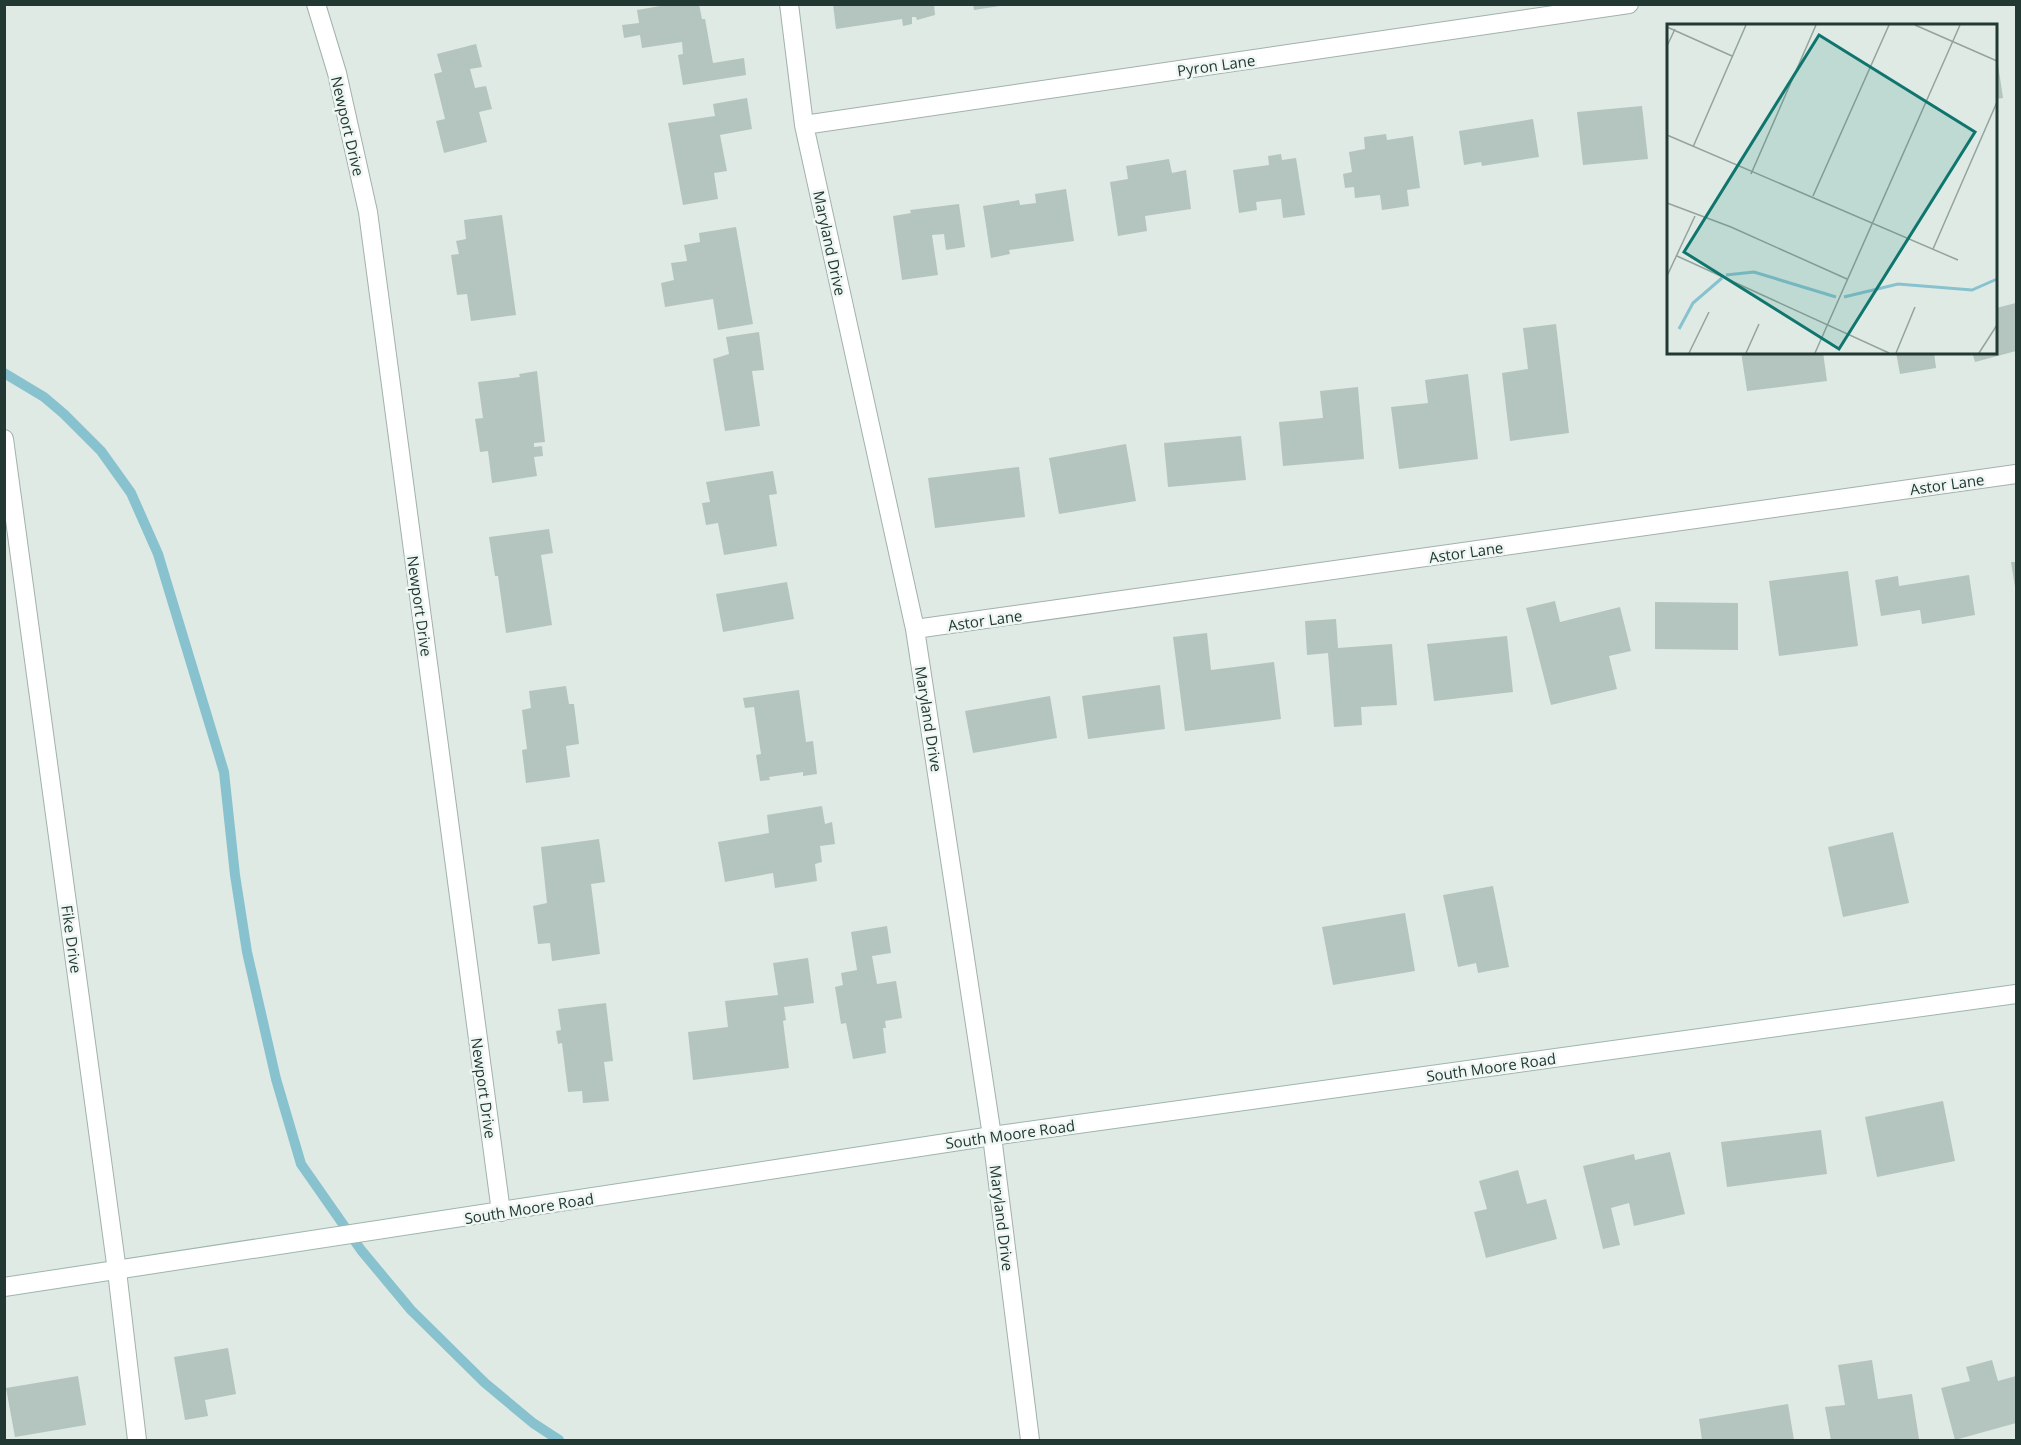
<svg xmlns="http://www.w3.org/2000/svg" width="2021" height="1445" font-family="'Open Sans',sans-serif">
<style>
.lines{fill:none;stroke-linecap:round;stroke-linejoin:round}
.stream{stroke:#88c2ce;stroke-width:10}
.building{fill:#b4c4be}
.street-casing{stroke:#a2b1ac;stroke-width:20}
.secondary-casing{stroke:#9eb5ad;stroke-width:20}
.street{stroke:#fff;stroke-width:18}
.secondary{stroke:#fff;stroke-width:18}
.labels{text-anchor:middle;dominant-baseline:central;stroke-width:5;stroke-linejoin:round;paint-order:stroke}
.street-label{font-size:15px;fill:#213932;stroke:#eff6f3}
.inset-river{fill:none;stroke:#88c2ce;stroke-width:3}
.inset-road{fill:none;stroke:#93a39d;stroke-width:1.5}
.view{fill:#0f766e;fill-opacity:0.15;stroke:#0f766e;stroke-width:3}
.inset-edge{fill:none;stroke:#213932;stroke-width:3}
</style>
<rect width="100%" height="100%" fill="#dfeae5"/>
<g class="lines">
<path class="stream" d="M4,373L44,397L64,414L101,451L131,493L158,554L224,772L235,875L247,952L276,1079L301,1164L361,1250L411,1310L485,1383L533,1423L559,1440"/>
</g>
<path class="building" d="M672,4H699L702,19H705L713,63L744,58L746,75L683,85L678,55L683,54L682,42L642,48L640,35L624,38L622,25L639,23L637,10Z
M833,4H934L935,15L917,20L916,17H912V24L903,26L902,19L836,29Z
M973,4H1000V6L974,10Z
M476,44L482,67L470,69L475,88L486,86L492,109L479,112L487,142L444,153L436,121L445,119L434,74L442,72L437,54Z
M1996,51L2003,98L1996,99Z
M747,98L752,129L720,135L727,171L714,173L718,199L683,205L668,123L715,116L713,104Z
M1642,106L1648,159L1583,165L1577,112Z
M1533,119L1539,157L1482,166L1481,162L1464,165L1459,131Z
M1386,134L1387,140L1413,136L1420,188L1407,190L1409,206L1382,210L1380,195L1355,198L1354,187L1345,188L1343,174L1352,172L1349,152L1365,149L1364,137Z
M1281,154L1282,160L1296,158L1305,215L1283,218L1281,199L1256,202L1257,210L1239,213L1233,170L1269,165L1268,156Z
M1169,159L1172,173L1186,170L1191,209L1145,216L1147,231L1118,236L1110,182L1128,179L1126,166Z
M1066,189L1074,241L1009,250L1010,254L991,258L983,206L1019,200L1020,205L1036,203L1035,194Z
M959,204L965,247L946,250L944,234L932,235L938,275L902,280L893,216L911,213L910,210Z
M502,215L516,315L471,321L467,294L457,295L451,255L459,254L456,241L466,239L464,220Z
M736,227L753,324L718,330L713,299L665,307L661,283L674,280L671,263L687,261L684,245L700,242L699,233Z
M2016,303V351L1975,362L1972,352H1996V308Z
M1556,324L1569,433L1510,441L1502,373L1528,369L1523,328Z
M759,332L764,370L752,371L760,426L725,431L713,359L729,354L726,337Z
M1741,352H1823L1827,381L1747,391Z
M1896,352H1934L1936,368L1900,374Z
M537,371L545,442L534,443V447L542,446L543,456L534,457L537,476L492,483L488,451L480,452L475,419L483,418L478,382L520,377L519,374Z
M1468,374L1478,459L1399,469L1391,407L1428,403L1425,380Z
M1358,387L1364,459L1283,466L1279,422L1323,418L1320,391Z
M1241,436L1246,480L1168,487L1164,443Z
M1126,444L1136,501L1059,514L1049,458Z
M1019,467L1025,517L935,528L928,478Z
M773,471L777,494L769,495L777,546L724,555L718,523L706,525L702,503L710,502L706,482Z
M549,529L553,553L541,555L552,625L506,633L498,576H495L489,537Z
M2011,562H2016V587H2015Z
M1848,571L1858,646L1779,656L1769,581Z
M1969,575L1975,615L1922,624L1920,610L1881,616L1875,580L1898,576L1899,586Z
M787,582L794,619L723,632L716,594Z
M1555,601L1560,622L1620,607L1631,651L1609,656L1617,689L1551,705L1526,608Z
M1655,602L1738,603V650L1655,649Z
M1336,619L1338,648L1392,644L1397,705L1361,707L1362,725L1334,727L1328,653L1307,655L1305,621Z
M1207,633L1211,670L1274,662L1281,719L1185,731L1173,637Z
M1507,636L1513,692L1434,701L1427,644Z
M1160,685L1165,729L1088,739L1082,696Z
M566,686L569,704H574L579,744L566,746L570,777L526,783L522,750L527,749L522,710L531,708L529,691Z
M799,690L806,742L813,741L817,774L803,776V772L769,777L770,780L760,781L756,755L761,754L754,707L745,708L743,698Z
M1050,696L1057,738L973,753L965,711Z
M822,806L825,824L832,822L835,844L820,846L822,862L815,864L817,881L775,888L773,873L725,882L718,842L769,833L767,815Z
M1893,832L1909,903L1843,917L1828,847Z
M599,839L605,882L591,884L600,954L552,961L550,943L538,944L533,906L547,903L541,847Z
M1493,886L1509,967L1478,973L1476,963L1458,967L1443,895Z
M1405,913L1415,971L1333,985L1322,927Z
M887,926L891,953L872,956L877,984L896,981L902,1018L885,1021L886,1028H883L886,1053L853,1059L846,1023L841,1024L835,987L843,985L841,973L857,970L851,932Z
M808,958L814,1003L784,1007L786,1020L783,1021L789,1068L693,1080L688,1032L728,1027L725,1001L778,995L773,963Z
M606,1003L613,1061L604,1062L609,1101L583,1103L582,1091L568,1092L562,1043L558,1044L556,1031L561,1030L558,1009Z
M1943,1101L1955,1161L1877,1177L1865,1117Z
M1821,1130L1827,1174L1727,1187L1721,1142Z
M1670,1152L1685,1214L1634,1226L1629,1203L1611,1208L1620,1245L1603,1249L1583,1166L1634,1154L1635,1160Z
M1518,1170L1527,1204L1546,1199L1557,1239L1486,1258L1474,1212L1487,1209L1479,1181Z
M228,1348L236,1394L205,1400L208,1416L185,1420L174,1357Z
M1872,1360L1878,1399L1912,1394L1919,1439L1831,1440L1825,1407L1845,1405L1838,1365Z
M1992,1360L1998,1381L2016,1376V1423L1955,1440L1941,1388L1970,1381L1966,1367Z
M78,1376L86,1425L15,1437L6,1388Z
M1788,1404L1794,1440H1702L1699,1419Z"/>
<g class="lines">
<defs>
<path id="street" d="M316,4L337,73L368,212L501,1212
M789,4L804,125L915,629L992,1136L1030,1440
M804,125L1629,4
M4,439L117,1271L137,1440
M915,629L2016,474"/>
<path id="secondary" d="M4,1287L992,1136L2016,994"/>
</defs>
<use href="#street" class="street-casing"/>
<use href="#secondary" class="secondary-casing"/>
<use href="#street" class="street"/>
<use href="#secondary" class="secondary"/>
</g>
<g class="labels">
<g class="street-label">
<text transform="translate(1216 65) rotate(-8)">Pyron Lane</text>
<text transform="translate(348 126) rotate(77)">Newport Drive</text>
<text transform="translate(830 243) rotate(78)">Maryland Drive</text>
<text transform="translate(1947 484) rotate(-8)">Astor Lane</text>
<text transform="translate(1466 552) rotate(-8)">Astor Lane</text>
<text transform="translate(420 606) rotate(82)">Newport Drive</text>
<text transform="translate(985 620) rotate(-8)">Astor Lane</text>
<text transform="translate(929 719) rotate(81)">Maryland Drive</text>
<text transform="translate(72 939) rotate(82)">Fike Drive</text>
<text transform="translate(1491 1067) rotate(-8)">South Moore Road</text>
<text transform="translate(484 1088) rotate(82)">Newport Drive</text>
<text transform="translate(1010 1134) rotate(-8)">South Moore Road</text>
<text transform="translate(529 1208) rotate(-9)">South Moore Road</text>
<text transform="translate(1002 1218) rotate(83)">Maryland Drive</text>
</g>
</g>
<g transform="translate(1667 24)">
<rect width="330" height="330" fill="#dfeae5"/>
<path class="inset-river" d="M59,251L87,248L169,273M177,273L231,260L305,266L330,255M12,305L26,279L55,254"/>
<path class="inset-road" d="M248,1L330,37M0,3L65,32M0,22L8,5M0,111L291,236M26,123L79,1M84,150L149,1M146,172L222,1M0,179L64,203L180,255M266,225L330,78M10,232L222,329M0,252L28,192M22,329L42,288M79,329L92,300M148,329L293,1M229,329L248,283M312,329L330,301"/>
<path class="view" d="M152,11L308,108L172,325L17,228Z"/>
<rect width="330" height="330" class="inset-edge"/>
</g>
<rect width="2021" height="1445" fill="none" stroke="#213932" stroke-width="12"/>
</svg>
